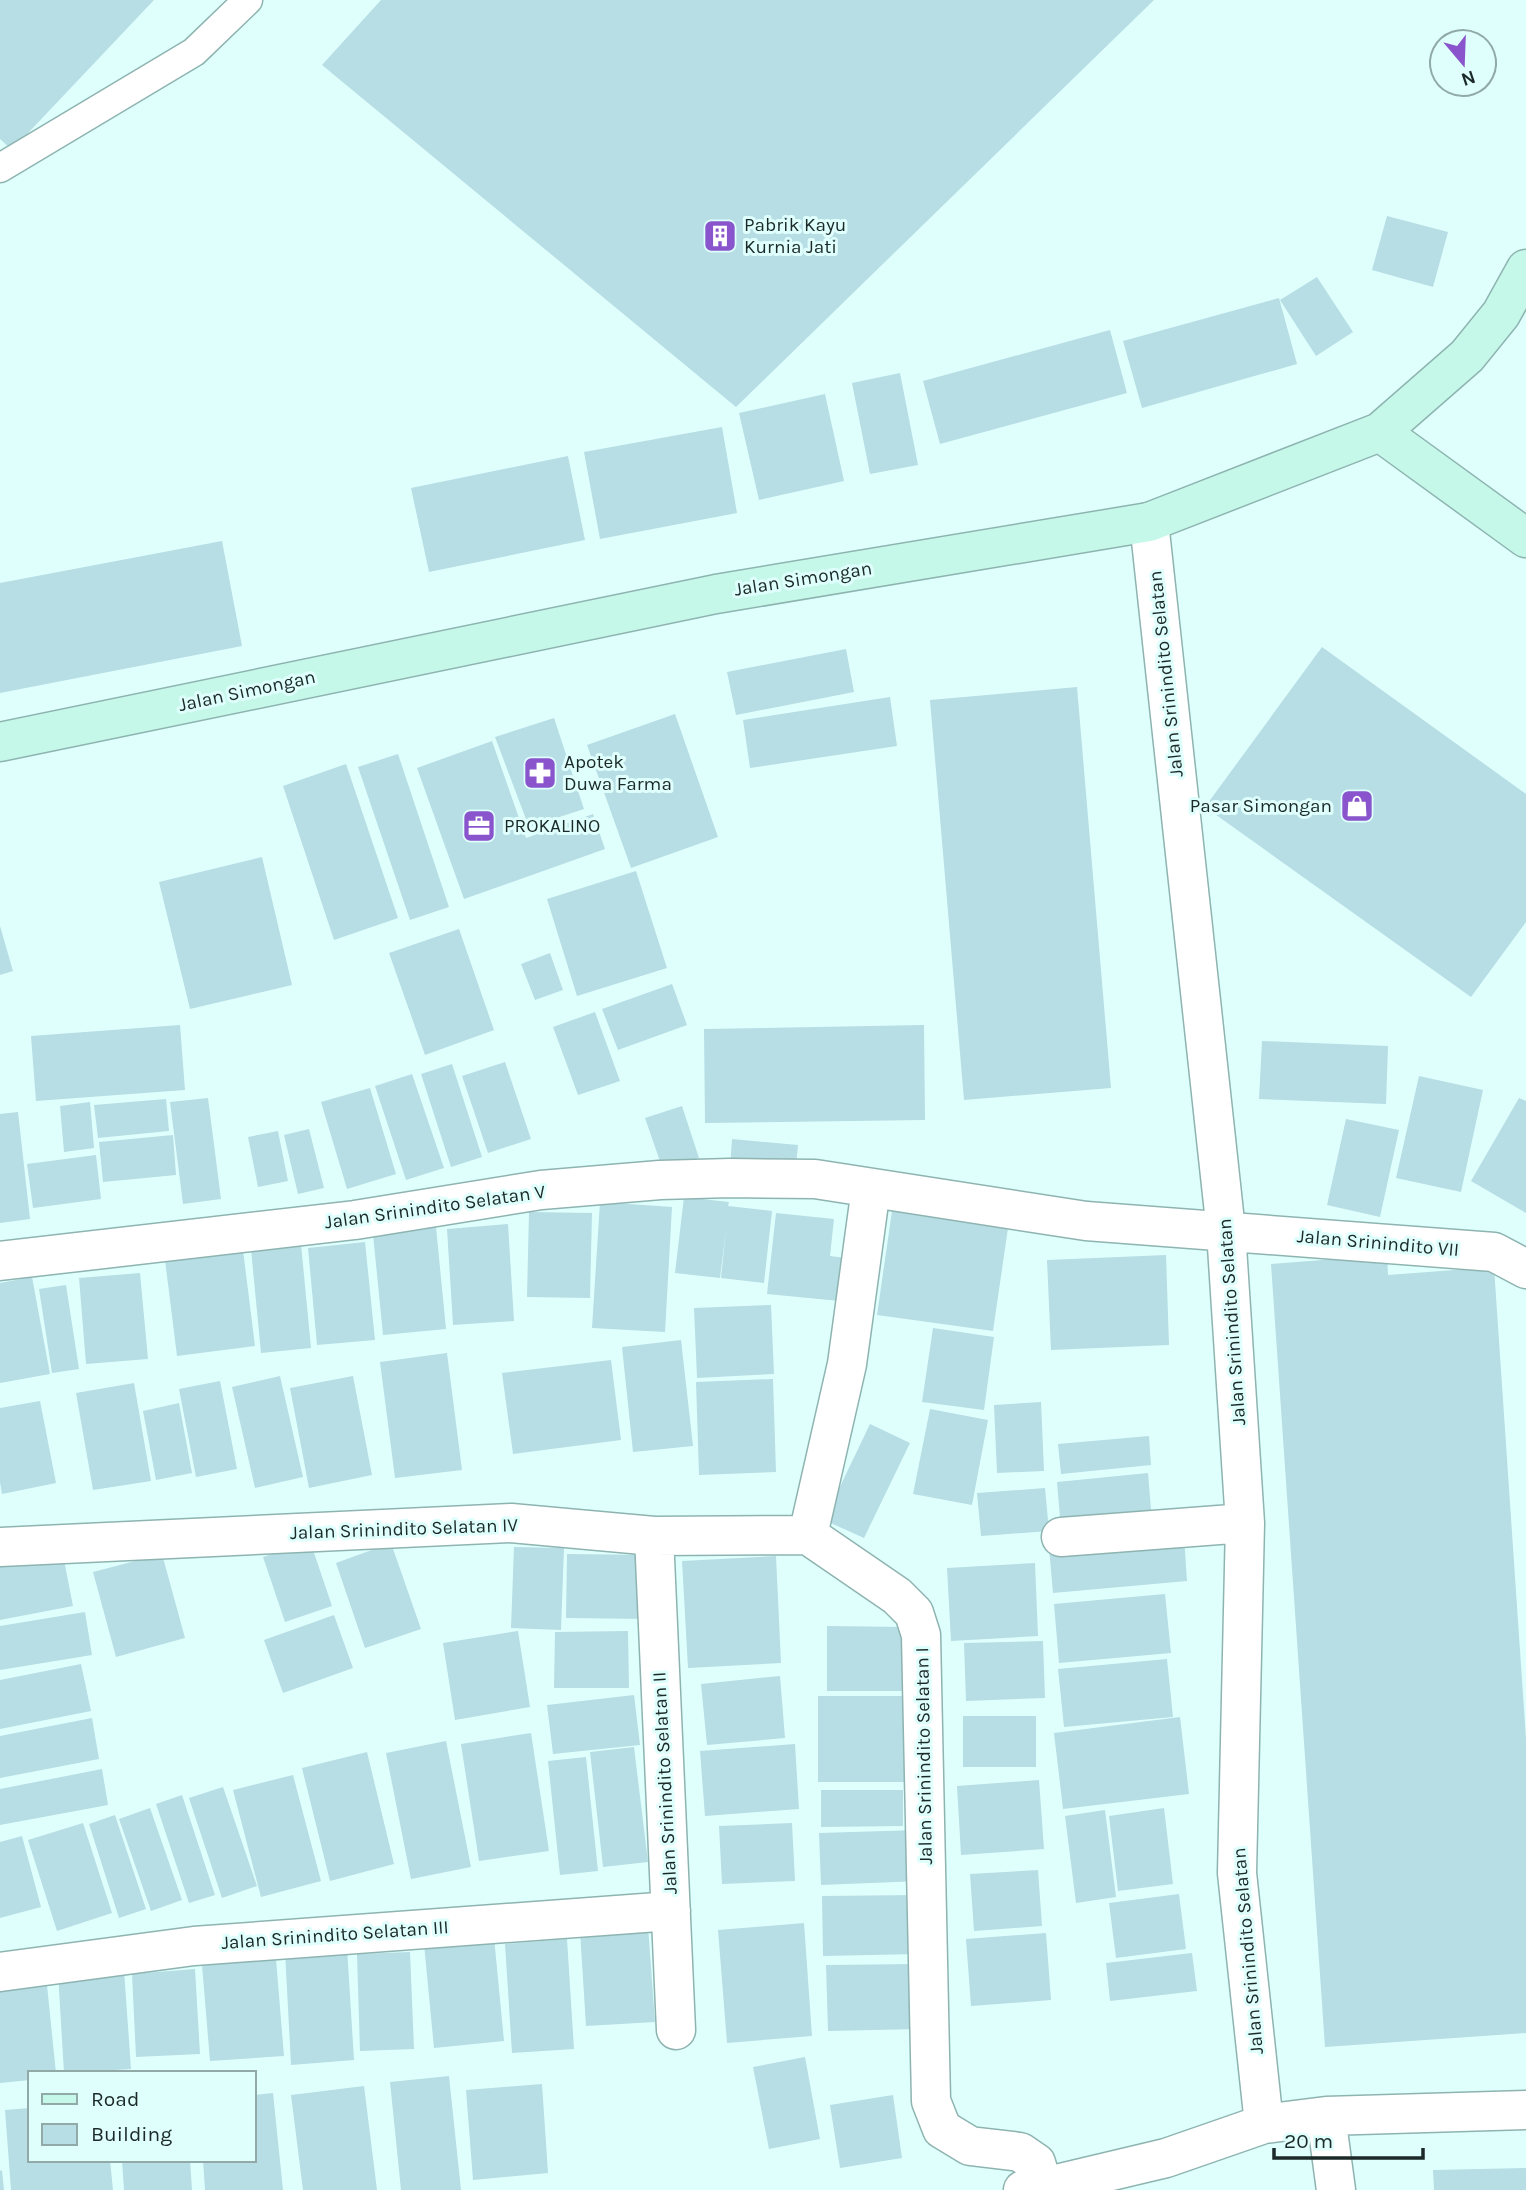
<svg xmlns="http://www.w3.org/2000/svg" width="1526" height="2190" font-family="Karla,sans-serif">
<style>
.building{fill:#b7dde5}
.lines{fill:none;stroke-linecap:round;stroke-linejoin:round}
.service-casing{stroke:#8eb4b1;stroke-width:31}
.minor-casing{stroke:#8eb4b1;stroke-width:41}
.secondary-casing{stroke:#8eb4b1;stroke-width:41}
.service{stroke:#fff;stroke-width:28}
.minor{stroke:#fff;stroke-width:38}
.secondary{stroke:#c6f8e9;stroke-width:38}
.labels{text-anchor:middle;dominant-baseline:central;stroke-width:6;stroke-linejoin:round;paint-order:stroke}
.poi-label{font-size:19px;fill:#1b2a29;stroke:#dffffc;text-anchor:start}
.street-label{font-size:19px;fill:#1b2a29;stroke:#dffffc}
</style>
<rect width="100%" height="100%" fill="#dffffc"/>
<path class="building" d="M0,0H154L12,150L0,139Z
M381,0H1154L736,407L322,65Z
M1387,216L1448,232L1433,287L1372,270Z
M1317,277L1353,332L1316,356L1280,300Z
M1279,298L1297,364L1142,408L1123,341Z
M1110,330L1127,393L940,444L923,381Z
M900,373L918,465L870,474L852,383Z
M825,394L844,481L759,500L739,413Z
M722,427L737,513L600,539L584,452Z
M568,456L585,540L429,572L411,488Z
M222,541L242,646L0,693V583Z
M1322,647L1526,794V922L1471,997L1205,807Z
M846,649L854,692L736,715L727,672Z
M1077,687L1111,1088L964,1100L930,700Z
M890,697L897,746L750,768L743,720Z
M675,714L718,837L631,868L587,745Z
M554,718L584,809L529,827L495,737Z
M492,741L526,838L593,814L605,849L464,899L417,768Z
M398,754L449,907L410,920L358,767Z
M346,764L398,918L334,940L283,786Z
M262,857L292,985L190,1009L159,882Z
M636,871L667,968L577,996L547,899Z
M0,926L13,971L0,975Z
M459,929L494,1030L425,1055L389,953Z
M550,953L563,990L535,1000L521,964Z
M672,984L687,1025L618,1050L602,1009Z
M595,1012L620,1081L578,1095L553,1027Z
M180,1025L185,1090L36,1101L31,1036Z
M924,1025L925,1120L705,1123L704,1029Z
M1262,1041L1388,1046L1386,1104L1259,1099Z
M505,1062L531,1139L488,1153L462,1076Z
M452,1064L482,1157L451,1167L421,1074Z
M412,1074L444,1168L406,1180L375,1086Z
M1419,1076L1483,1090L1461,1192L1396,1178Z
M370,1088L396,1174L347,1189L321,1102Z
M208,1098L221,1199L183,1204L170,1102Z
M1519,1098L1526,1101V1213L1471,1181Z
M166,1099L169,1131L98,1138L94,1105Z
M90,1102L94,1148L64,1152L60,1106Z
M682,1106L699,1158L663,1170L645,1118Z
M18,1112L30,1219L0,1223V1114Z
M1346,1119L1399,1130L1380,1217L1327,1205Z
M309,1129L324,1188L298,1194L284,1135Z
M278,1131L288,1181L258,1187L248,1137Z
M173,1135L176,1175L103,1182L99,1142Z
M732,1139L798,1145L795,1176L730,1169Z
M96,1155L101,1199L33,1208L27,1164Z
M684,1197L729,1202L728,1206L772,1211L764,1283L721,1278L726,1229L720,1278L675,1273Z
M600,1202L672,1207L665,1332L592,1328Z
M892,1211L1008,1228L993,1331L877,1315Z
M529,1212L592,1213L590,1298L527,1297Z
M776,1213L834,1219L830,1256L854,1259L850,1302L767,1294Z
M508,1224L514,1321L453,1325L447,1229Z
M436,1227L446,1329L383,1335L373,1234Z
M365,1242L375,1340L317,1345L308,1248Z
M301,1244L311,1348L261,1353L251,1249Z
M243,1250L255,1346L177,1356L165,1260Z
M1166,1255L1169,1345L1051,1350L1047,1260Z
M1387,1255L1388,1275L1494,1267L1526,1739V2033L1325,2047L1271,1264Z
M140,1273L148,1359L86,1364L79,1278Z
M32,1277L50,1374L0,1383V1283Z
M66,1285L79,1369L52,1373L39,1289Z
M771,1305L774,1374L697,1378L694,1308Z
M933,1328L994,1337L984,1410L922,1402Z
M681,1340L693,1446L633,1452L622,1347Z
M447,1353L462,1470L395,1478L380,1362Z
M611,1360L621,1440L513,1454L502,1373Z
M280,1376L303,1477L255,1488L232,1387Z
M353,1376L372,1475L309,1488L290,1388Z
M773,1379L776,1472L699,1475L696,1382Z
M220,1381L237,1469L196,1477L179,1389Z
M134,1383L151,1481L93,1490L76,1393Z
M40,1401L56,1483L2,1494L0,1482V1408Z
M1041,1402L1044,1471L997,1473L994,1405Z
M179,1403L192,1473L156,1480L143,1411Z
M930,1409L988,1420L972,1505L913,1494Z
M870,1424L910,1443L864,1538L824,1520Z
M1149,1436L1151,1465L1061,1474L1058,1444Z
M1148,1473L1152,1521L1061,1529L1057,1482Z
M1045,1488L1049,1531L981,1536L977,1493Z
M1184,1537L1187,1581L1053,1593L1049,1548Z
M310,1541L332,1606L285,1622L263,1557Z
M391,1543L421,1629L365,1648L336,1563Z
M514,1547L564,1548L561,1630L511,1628Z
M62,1550L73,1606L0,1620V1562Z
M162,1554L185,1638L116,1657L93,1572Z
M567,1554L651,1555L649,1619L566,1618Z
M776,1556L781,1663L688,1668L682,1561Z
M1035,1563L1038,1636L951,1641L947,1568Z
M1165,1594L1171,1653L1059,1663L1054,1604Z
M85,1612L92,1655L0,1670V1626Z
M334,1615L353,1668L283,1693L264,1640Z
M827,1626L906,1627V1691H827Z
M518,1631L530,1707L455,1720L443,1643Z
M628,1631L629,1688H554L555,1632Z
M1043,1641L1045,1698L966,1701L964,1643Z
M1167,1659L1173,1717L1064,1727L1058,1669Z
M81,1664L91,1711L0,1729V1680Z
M780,1676L785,1738L707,1745L701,1684Z
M634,1695L640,1745L553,1754L547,1705Z
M818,1696H910V1782H818Z
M963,1716H1036V1767H963Z
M1180,1717L1189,1794L1063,1809L1054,1733Z
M92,1718L99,1759L0,1778V1736Z
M531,1733L549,1851L479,1861L461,1744Z
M446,1741L471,1867L411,1879L386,1753Z
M795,1744L799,1809L705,1816L700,1751Z
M634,1747L648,1862L603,1867L590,1752Z
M367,1752L394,1864L330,1881L302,1768Z
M586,1757L598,1871L560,1875L548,1761Z
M102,1769L108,1805L0,1825V1789Z
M293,1775L321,1881L261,1897L233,1790Z
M1039,1780L1044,1849L961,1855L957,1786Z
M223,1787L257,1886L222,1898L189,1798Z
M821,1790H903V1826L821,1827Z
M182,1795L215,1895L189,1903L156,1804Z
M150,1808L182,1900L151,1911L119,1819Z
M1164,1808L1173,1884L1118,1891L1109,1816Z
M1105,1810L1116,1897L1076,1903L1065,1816Z
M115,1815L146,1909L119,1918L89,1824Z
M83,1823L112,1913L57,1931L28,1840Z
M792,1823L795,1881L722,1884L719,1826Z
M918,1830L920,1881L821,1885L819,1833Z
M22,1836L41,1907L0,1918V1842Z
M1038,1870L1042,1926L974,1931L970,1874Z
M1179,1894L1186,1949L1116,1958L1109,1903Z
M918,1895V1954L823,1956L822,1896Z
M804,1923L812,2036L727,2043L718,1930Z
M648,1926L655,2022L586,2026L580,1931Z
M1046,1933L1051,2000L971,2006L966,1939Z
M494,1937L504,2041L434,2048L424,1944Z
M567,1939L574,2049L512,2053L505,1944Z
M347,1947L354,2060L291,2065L285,1951Z
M410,1952L414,2049L360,2051L357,1954Z
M1192,1953L1197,1991L1110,2001L1106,1963Z
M276,1959L284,2056L210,2061L202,1965Z
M917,1964L918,2029L828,2031L826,1965Z
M195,1969L200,2054L136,2057L132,1974Z
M124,1970L131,2069L64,2073L58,1973Z
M47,1985L56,2073H30V2080L0,2083V1990Z
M805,2057L820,2139L769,2149L753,2067Z
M449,2076L461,2190H401L390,2082Z
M542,2084L548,2173L473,2180L466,2090Z
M364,2086L377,2190H303L291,2095Z
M273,2093L283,2190H205L203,2160H254V2095Z
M893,2095L902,2158L840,2168L830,2105Z
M30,2108V2160H110L113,2190H11L5,2110Z
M122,2160H190L192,2190H124Z
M1526,2168V2190H1434L1433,2170Z
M2,2170L4,2190H0V2171Z"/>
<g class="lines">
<defs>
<path id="service" d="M0,168L194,52L248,0"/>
<path id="minor" d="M1149,522L1226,1231L1245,1523L1237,1873L1264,2124
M871,1188L847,1364L808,1535L897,1596L914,1613L921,1635L931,2101L942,2129L970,2146L1020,2152L1036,2163L1044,2190
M0,1261L355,1220L541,1190L660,1180L730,1178L815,1179L1086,1221L1494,1252L1526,1269
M654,1536L676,2030
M1061,1537L1245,1523
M0,1547L511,1523L654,1536L808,1535
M0,1972L194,1946L671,1911
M1326,2116L1336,2190
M1023,2190L1044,2187L1166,2158L1264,2124L1326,2116L1526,2110"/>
<path id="secondary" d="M1380,432L1526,538
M0,742L716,594L1149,522L1380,432L1467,356L1501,314L1526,269"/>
</defs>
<use href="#service" class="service-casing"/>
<use href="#minor" class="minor-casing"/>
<use href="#secondary" class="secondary-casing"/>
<use href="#service" class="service"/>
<use href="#minor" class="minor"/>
<use href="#secondary" class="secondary"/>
</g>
<defs>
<symbol id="building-square" viewBox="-11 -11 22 22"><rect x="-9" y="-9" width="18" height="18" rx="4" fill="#8954cc" stroke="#dffffc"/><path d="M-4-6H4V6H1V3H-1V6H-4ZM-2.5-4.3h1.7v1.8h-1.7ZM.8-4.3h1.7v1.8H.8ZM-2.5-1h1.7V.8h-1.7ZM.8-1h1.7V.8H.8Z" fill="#fff"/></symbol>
<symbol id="pharmacy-square" viewBox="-11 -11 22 22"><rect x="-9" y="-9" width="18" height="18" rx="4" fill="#8954cc" stroke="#dffffc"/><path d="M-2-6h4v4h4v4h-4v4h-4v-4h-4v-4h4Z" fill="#fff"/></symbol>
<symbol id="shop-square" viewBox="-11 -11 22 22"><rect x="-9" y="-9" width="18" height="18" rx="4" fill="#8954cc" stroke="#dffffc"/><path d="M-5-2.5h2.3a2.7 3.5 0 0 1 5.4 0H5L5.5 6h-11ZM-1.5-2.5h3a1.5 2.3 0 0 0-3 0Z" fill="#fff"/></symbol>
<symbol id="office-square" viewBox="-11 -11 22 22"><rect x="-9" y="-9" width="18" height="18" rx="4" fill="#8954cc" stroke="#dffffc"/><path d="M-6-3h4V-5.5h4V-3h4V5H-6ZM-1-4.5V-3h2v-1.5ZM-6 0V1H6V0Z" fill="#fff"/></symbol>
</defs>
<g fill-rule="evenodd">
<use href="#building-square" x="701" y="217" width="38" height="38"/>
<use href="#pharmacy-square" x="521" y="754" width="38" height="38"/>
<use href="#shop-square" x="1338" y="787" width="38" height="38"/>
<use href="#office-square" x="460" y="807" width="38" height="38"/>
</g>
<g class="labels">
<g class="poi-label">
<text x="744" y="225">Pabrik Kayu<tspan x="744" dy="22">Kurnia Jati</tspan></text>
<text x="564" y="762">Apotek<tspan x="564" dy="22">Duwa Farma</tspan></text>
<text x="1332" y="806" text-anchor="end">Pasar Simongan</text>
<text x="504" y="826">PROKALINO</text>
</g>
<g class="street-label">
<text transform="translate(803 579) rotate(-9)">Jalan Simongan</text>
<text transform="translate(1166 674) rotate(-96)">Jalan Srinindito Selatan</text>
<text transform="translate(247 691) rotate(-12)">Jalan Simongan</text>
<text transform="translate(435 1207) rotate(-8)">Jalan Srinindito Selatan V</text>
<text transform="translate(1378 1243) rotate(5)">Jalan Srinindito VII</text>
<text transform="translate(1232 1322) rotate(-94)">Jalan Srinindito Selatan</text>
<text transform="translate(404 1529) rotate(-2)">Jalan Srinindito Selatan IV</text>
<text transform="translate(924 1756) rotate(-91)">Jalan Srinindito Selatan I</text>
<text transform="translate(665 1783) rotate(-93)">Jalan Srinindito Selatan II</text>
<text transform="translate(335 1935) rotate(-4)">Jalan Srinindito Selatan III</text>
<text transform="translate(1248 1951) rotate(-95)">Jalan Srinindito Selatan</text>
</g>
</g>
<rect x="28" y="2071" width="228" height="91" fill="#dffffc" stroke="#91aaa8" stroke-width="2"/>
<rect x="42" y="2094" width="35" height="10" fill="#c6f8e9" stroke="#91aaa8" stroke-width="2"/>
<text x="91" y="2106" font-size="21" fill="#1b2a29">Road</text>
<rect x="42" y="2124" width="35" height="21" fill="#b7dde5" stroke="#91aaa8" stroke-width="2"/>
<text x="91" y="2141" font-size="21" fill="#1b2a29">Building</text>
<g transform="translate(1463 63) rotate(161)"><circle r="33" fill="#dffffc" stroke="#91aaa8" stroke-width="2"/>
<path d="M0-5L12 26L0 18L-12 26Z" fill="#8954cc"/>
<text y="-10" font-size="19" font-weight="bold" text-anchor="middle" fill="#1b2a29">N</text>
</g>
<path d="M1274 2148v10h149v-10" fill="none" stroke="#1b2a29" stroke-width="3.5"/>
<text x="1284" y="2148" font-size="21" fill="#1b2a29" stroke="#dffffc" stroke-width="5" paint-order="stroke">20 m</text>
</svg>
